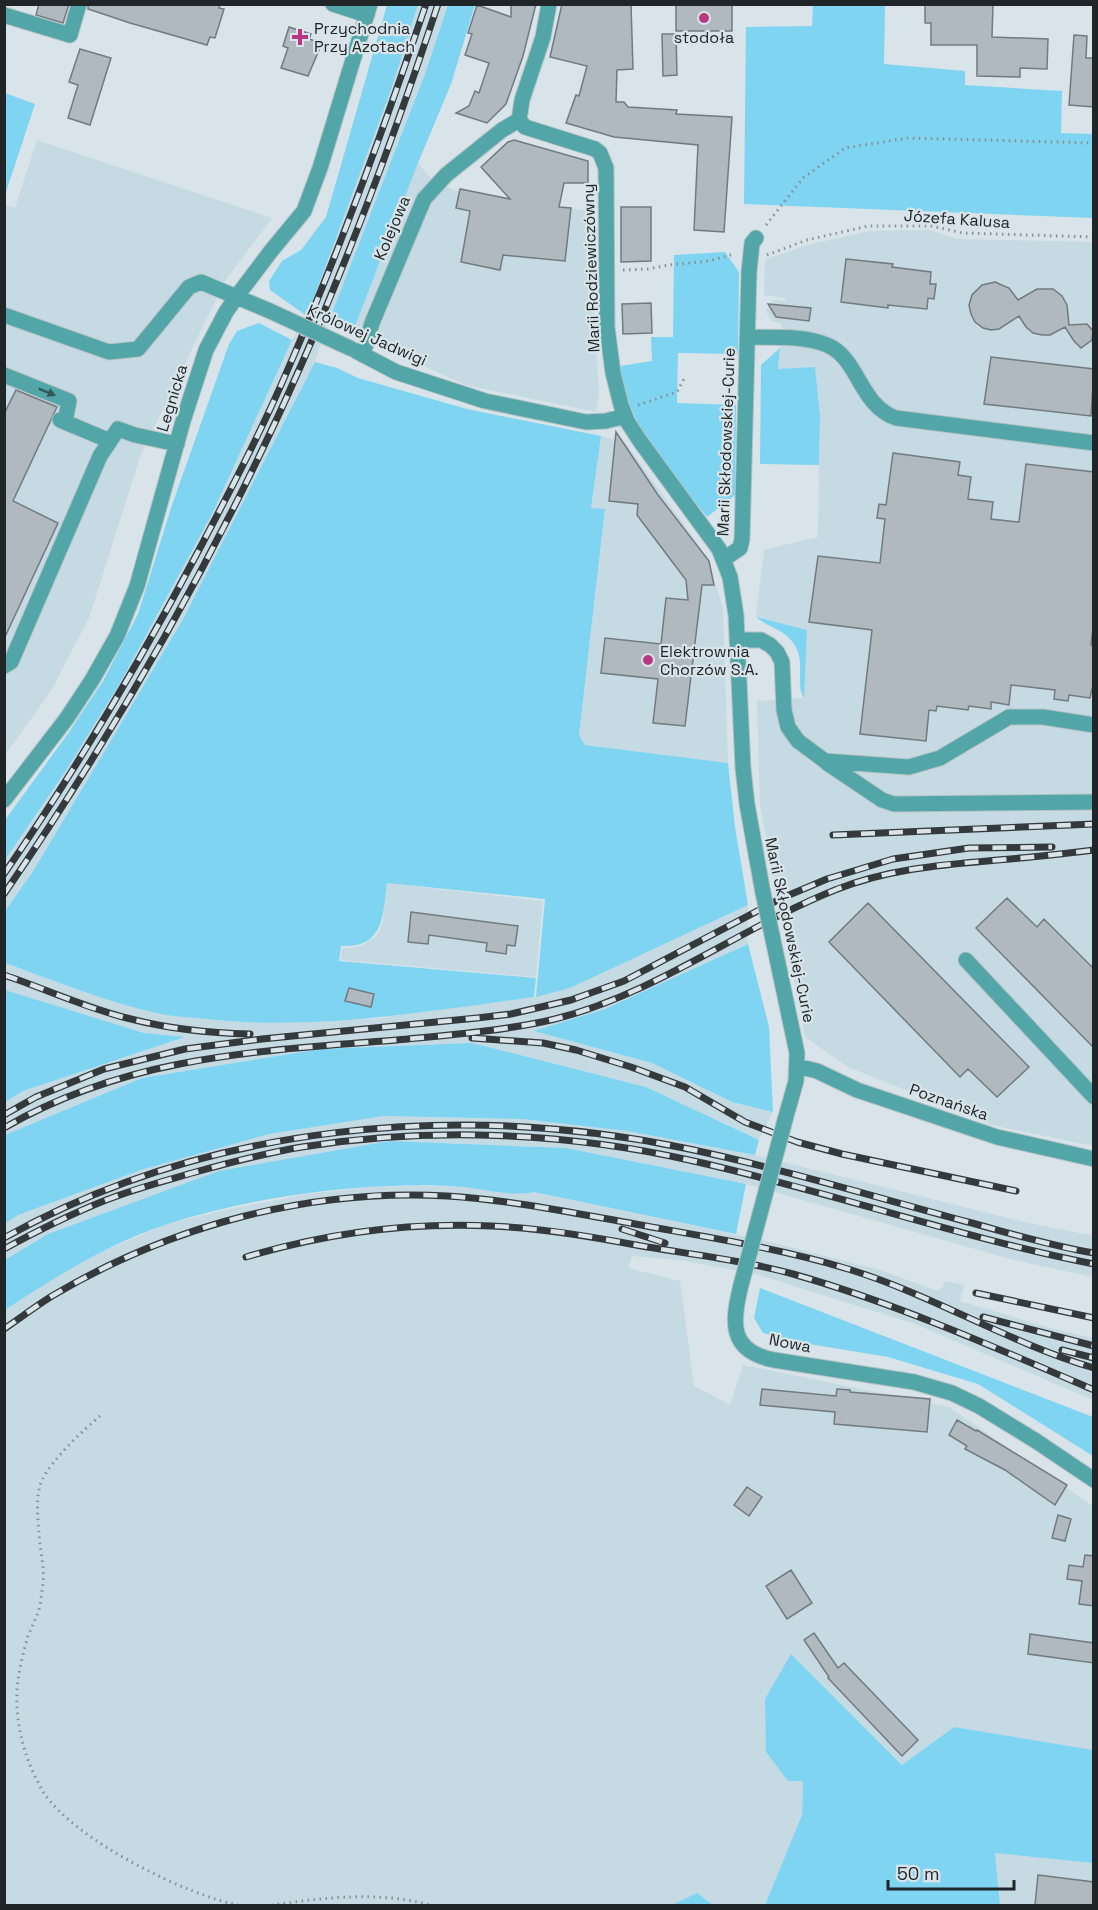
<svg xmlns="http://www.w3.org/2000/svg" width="1098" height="1910" font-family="'Space Grotesk',sans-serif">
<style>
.built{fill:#c5dae2}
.green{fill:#7fd4f1}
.building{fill:#b0b8c0;stroke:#727a81;stroke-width:1.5}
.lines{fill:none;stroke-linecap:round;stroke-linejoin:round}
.minor-casing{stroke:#b7c2c6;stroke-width:17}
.path{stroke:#879094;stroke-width:3;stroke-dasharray:1.5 4.5;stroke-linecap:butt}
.minor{stroke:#53a6a7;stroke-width:15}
.rail-casing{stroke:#343a3c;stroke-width:7}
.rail{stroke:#d8e4e9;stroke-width:4.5;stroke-dasharray:14;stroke-linecap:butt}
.minor-bridge-casing{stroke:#b7c2c6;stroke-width:17;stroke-linecap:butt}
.minor-bridge{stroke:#53a6a7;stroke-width:15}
.oneway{fill:#34595a}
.poi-dot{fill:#b83884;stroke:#d8e4e9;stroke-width:2}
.labels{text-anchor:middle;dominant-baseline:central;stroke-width:4.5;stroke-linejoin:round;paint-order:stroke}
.poi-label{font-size:16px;fill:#202527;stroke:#d8e4e9;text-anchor:start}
.street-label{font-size:16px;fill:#202527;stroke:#d8e4e9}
</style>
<rect width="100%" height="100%" fill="#d8e4e9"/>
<path class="built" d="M418,5H448L425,74L328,323L315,362L182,621L32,873L5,911V860L67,769L120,683L213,512L292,340L307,316L391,90Z
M37,140L272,218L225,281L141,454L89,618L51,691L5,755V205L15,208Z
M418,163L433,182L455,190L588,211L599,394L596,412L466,385L352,334Z
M929,230L957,239L1093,242V1146L992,1125L848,1067L805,1037L760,805L757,701L803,698L807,631L756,617L764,550L818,537L820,415L815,367L778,370L782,324L771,321L766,311L771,303L775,300L785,301L786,298L764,295L765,260L807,245L869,231Z
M601,436L625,442L707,557L723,608L728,763L585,745L579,735L605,510L591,508Z
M387,883L543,901L536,977L341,960L342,948H351L363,945L375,937L380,930L383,920Z
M748,905V944L605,1009L535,1031L652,1063L732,1102L773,1112L759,1140L646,1087L472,1043L321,1049L142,1078L5,1135V1102L23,1091L183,1038L144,1033L5,990L4,963L81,991L158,1014L223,1021L279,1023L373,1019L534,997L570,988Z
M384,1116L522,1119L627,1131L755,1155L1024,1222L1094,1236L1093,1277L1014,1260L746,1184L566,1148L390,1141L48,1234L5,1260V1224L18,1215L141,1170L269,1134Z
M414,1186L460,1187L522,1194L534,1192L766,1241L877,1269L938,1291L943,1287L944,1281L964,1285L960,1301L1054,1329L1093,1338V1400L915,1324L759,1275L680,1260L632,1256L628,1268L680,1281L694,1386L730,1405L743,1365L949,1407L1093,1506V1750L954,1727L903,1765L791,1654L803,1781L802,1815L765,1905H713L697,1893L674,1906H5V1310L69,1269L104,1251L165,1225L220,1211L307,1194L371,1187Z
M995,1853L1093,1863V1905H1000Z"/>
<path class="green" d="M387,5H418L391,90L307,316L270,290L269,281L282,261L301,250L326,217Z
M448,5H475L451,84L418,163L352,334L328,323L425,74Z
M813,5H885L884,64L965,71V85L1062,91L1061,133L1093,134V218L744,204L746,27L812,26Z
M5,93L35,104L5,195H4Z
M725,252L739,272L738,354L678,353L677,403L736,405L735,495L707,517C682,485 651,452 634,415C627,400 624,382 620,366L652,361L651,337H673L674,255Z
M259,323L292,340L213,512L120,683L67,769L5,860V820L67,735L103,681L138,614L172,505L229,344L237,331Z
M780,348L778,369L815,367L820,415L819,465L760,464L761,365Z
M315,362L337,368L358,378L467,409L601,436L591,508L605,509L579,735L585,745L728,763L735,827L748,905L570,988L536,997L545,899L387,883C383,916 384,948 341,946L339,961L536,978L534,997C425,1012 316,1031 206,1019C190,1017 172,1017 156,1013C105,1001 54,981 5,963V911L32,873L182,621Z
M756,617L807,630L804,698C793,680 810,658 788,637C780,629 766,626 756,617Z
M748,944L769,1027L773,1112L732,1102L652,1063L534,1031L605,1009Z
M5,990L144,1033L185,1037L23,1091L5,1102Z
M472,1043L646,1087L759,1140L755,1155L627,1131L522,1119L384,1116L269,1134L141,1170L18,1215L5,1224V1135L142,1078L321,1049Z
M390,1141L566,1148L746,1184L736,1234L534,1192C511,1197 485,1189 462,1187C437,1185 413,1185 389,1186C315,1189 235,1202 165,1225C108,1244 55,1277 5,1310V1260L48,1234L219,1171Z
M760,1288L1093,1417V1456L978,1384L888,1357L797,1342L763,1333L754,1318Z
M791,1654L902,1765L954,1727L1093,1750V1863L995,1853L1000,1905H765L802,1815L803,1781H788L766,1752L765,1699Z
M697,1893L713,1905H674V1904Z"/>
<path class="building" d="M39,4H69L63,23L36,15Z
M88,4H220L219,8L224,9L215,38L210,37L207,45L130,23L88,9Z
M511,4H536L523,56L506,104L487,123L456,113L469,106L475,91L479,93L489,63L465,55L472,34L468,33L477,5L511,17Z
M562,4H631L633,69L617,70L616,102H624L628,107L677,110L676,114L732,117L724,232L694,230L698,145L614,137L566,123L576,95L579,96L587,66L550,57Z
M676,4H732V31H676Z
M925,4H993L992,37L1048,39L1047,69L1020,68V77L977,76V45H931V23H925Z
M289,27L311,34L309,39L322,43L308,76L281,68L288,48L283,46Z
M662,34H676L677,75L663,76Z
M1074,35L1087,36L1086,58H1094V107L1069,105Z
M80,49L111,58L90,125L68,118L78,85L69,82Z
M514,140L588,161V183H564L559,207L571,208L565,261L503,255L500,270L461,262L470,211L456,208L460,189L510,199L481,167L508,142Z
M621,207H651V261L621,262Z
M846,259L893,264L892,267L931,272L930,284H936L934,299L928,298L927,309L888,305V308L841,302Z
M995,282L1009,288L1018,300L1037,289H1053L1062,296L1067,305L1069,325L1087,324L1093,331L1092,340L1081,348L1074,341L1065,327L1050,335H1042L1033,333L1026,327L1019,316L999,329L991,330L983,328L975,322L971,314L969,305L972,295L982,285Z
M651,303L652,333L623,334L622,304Z
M768,304L811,308L809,321L776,317Z
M991,357L1094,369L1091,416L984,404Z
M16,390L57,407L13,501L58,523L4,639V414Z
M616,432L658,495L709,561L714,585H702L685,726L653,723L658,679L601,673L605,638L661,644L666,598L688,600L686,580L637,515L638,504L609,501Z
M893,453L960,462L958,475L971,477L968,499L993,502L991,519L1019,522L1026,464L1094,472V619L1091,645L1094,646V688H1092L1090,698L1069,695L1068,701L1054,699L1055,690L1011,685L1009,705L991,702V709L969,706L968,710L937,706L936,711L929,710L926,741L860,734L872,630L809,622L811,608L818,556L880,563L885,519L877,518L879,504L886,505Z
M1007,898L1037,927L1044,919L1094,969V1048L976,928Z
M868,903L1029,1067L997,1097L968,1069L960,1077L829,942Z
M411,912L518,926L515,946L507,945L506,954L486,951L487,943L429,935L428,944L408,942Z
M349,988L374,994L371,1007L345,1001Z
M762,1389L836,1396L837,1389L850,1390V1392L930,1399L927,1432L834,1424L835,1412L760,1405Z
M957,1420L976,1431L977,1430L1067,1485L1055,1505L1005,1470L965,1449L967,1446L949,1435Z
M747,1487L762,1497L749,1516L734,1505Z
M1058,1515L1071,1519L1065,1541L1052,1538Z
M1085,1555L1094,1556V1606L1079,1604L1082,1581L1067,1579L1069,1565L1083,1567Z
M791,1570L812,1603L787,1619L766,1586Z
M814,1633L838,1668L844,1663L918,1740L902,1756L828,1678L829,1677L804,1640Z
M1030,1634L1094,1643V1663L1028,1654Z
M1038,1875L1094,1882V1905H1035Z"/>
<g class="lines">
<defs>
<path id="minor" d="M333,4L367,15
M549,4L543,37L522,100L519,120L525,127L595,149L600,153L606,168L607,327L613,373L621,405L627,421L640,441L719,549L730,577L736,615L743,768L747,804L763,893
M4,15L70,35L79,4
M4,315L109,352L138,349L189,287L201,282L270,311
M748,337C772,338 803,335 827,345C859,358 859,405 896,418L1094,443
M356,351L396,372L485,401L586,422L606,421L625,416
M363,355L372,323L424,199L446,175L502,130L519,120
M4,375L69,401L65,422
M60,420L110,441
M724,559L740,548L742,539L749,272L752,243L756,238
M738,640H761L770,645L777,652L782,662L784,710L788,727L798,741L825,761L909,767L940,758L1009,717H1043L1094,725
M4,666L11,662L100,456L118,429L135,435L177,444
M827,763L882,800L894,804L1094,802
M4,800L67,718L92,680L117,636L137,586L183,421L206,350L226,312L237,296L271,251L304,211L320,168L370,4
M772,935L797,1053L796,1081L785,1120
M966,960L1094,1097
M797,1066L817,1071L857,1090L997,1137L1094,1159
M741,1285C732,1321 728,1351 774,1360L914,1382L952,1393L979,1406L1036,1441L1094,1480"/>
</defs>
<use href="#minor" class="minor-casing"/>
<path class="path" d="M766,225L803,178L845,148L908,138L1094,143
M767,255L807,240L868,226H931L963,233L1094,237
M623,270L648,269L669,265L709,261L734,254
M638,405L677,392L684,379
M100,1416C83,1430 51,1461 42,1480C35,1496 38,1518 39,1534C40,1551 45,1568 43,1584C42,1591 41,1599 40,1606C37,1617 32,1626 28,1636C24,1649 20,1666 18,1680C13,1719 24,1760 44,1793C75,1840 187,1896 242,1906
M266,1906C320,1898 380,1890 433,1906"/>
<use href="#minor" class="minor"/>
<defs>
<path id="rail" d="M833,835L1094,824
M4,874C76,770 141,660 200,548C231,489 262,430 288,369C340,250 384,128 426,4
M4,894C94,763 179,619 249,477C324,325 385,165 438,4
M4,975C46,989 88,1009 131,1019C170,1029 210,1033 250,1034
M472,1038L543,1043L576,1050L631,1067L685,1087L745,1122L797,1142L842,1154L1016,1191
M4,1115L36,1097L104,1069L185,1049L262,1039L477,1018L511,1014L571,1000L624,981L782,898L827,879L893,859L969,848L1052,847
M4,1128C128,1056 258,1051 397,1040C449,1035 504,1031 555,1019C655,994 740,928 835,890C895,866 956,864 1020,858C1044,856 1069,853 1094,850
M622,1229L665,1243
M4,1238C210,1123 461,1101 689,1149C783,1169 875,1197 968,1222C1009,1233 1051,1246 1094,1253
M4,1249C37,1231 71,1214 106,1200C134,1189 164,1181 192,1173C228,1163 265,1153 302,1147C429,1127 564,1132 689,1160C825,1190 957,1237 1094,1264
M246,1257C326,1233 408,1222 492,1226C541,1228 589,1236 636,1245C688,1254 742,1260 793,1274C895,1303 997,1348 1094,1390
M976,1293L1094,1318
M983,1317L1094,1346
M4,1329C20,1318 36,1306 52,1296C170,1226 309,1188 447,1196C511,1200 573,1213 635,1224C706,1237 779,1248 848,1269C933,1295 1009,1343 1094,1368
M1062,1350L1094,1358"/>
</defs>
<use href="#rail" class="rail-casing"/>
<use href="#rail" class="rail"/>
<defs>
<path id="minor-bridge" d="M270,311L352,349
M763,893L772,935
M741,1285L785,1120"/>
</defs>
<use href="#minor-bridge" class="minor-bridge-casing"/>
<use href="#minor-bridge" class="minor-bridge"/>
</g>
<defs><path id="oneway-solid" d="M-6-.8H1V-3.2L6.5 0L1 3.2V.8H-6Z" transform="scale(1.5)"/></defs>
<use class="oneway" href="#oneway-solid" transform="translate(47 392) rotate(22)"/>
<g class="poi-dot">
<circle cx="704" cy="18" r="6"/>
<path d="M297 28h6v6h6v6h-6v6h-6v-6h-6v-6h6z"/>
<circle cx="648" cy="660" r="6"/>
</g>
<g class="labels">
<g class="poi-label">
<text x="314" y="28">Przychodnia<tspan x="314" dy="18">Przy Azotach</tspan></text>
<text x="704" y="37" text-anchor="middle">stodoła</text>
<text x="660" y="651">Elektrownia<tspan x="660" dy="18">Chorzów S.A.</tspan></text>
</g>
<g class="street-label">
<text transform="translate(957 219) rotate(4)">Józefa Kalusa</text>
<text transform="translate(392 228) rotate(-67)">Kolejowa</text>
<text transform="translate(591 268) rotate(-92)">Marii Rodziewiczówny</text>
<text transform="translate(367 335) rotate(24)">Królowej Jadwigi</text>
<text transform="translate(172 398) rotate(-73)">Legnicka</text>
<text transform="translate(726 442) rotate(-88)">Marii Skłodowskiej-Curie</text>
<text transform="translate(790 930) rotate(78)">Marii Skłodowskiej-Curie</text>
<text transform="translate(949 1102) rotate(19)">Poznańska</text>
<text transform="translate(790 1343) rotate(11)">Nowa</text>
</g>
</g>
<rect width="1098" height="1910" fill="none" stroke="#202527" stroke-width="12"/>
<path d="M888 1880v9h126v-9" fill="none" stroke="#202527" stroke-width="3"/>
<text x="897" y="1880" font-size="18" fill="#202527" stroke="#d8e4e9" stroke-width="4.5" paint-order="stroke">50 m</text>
</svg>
